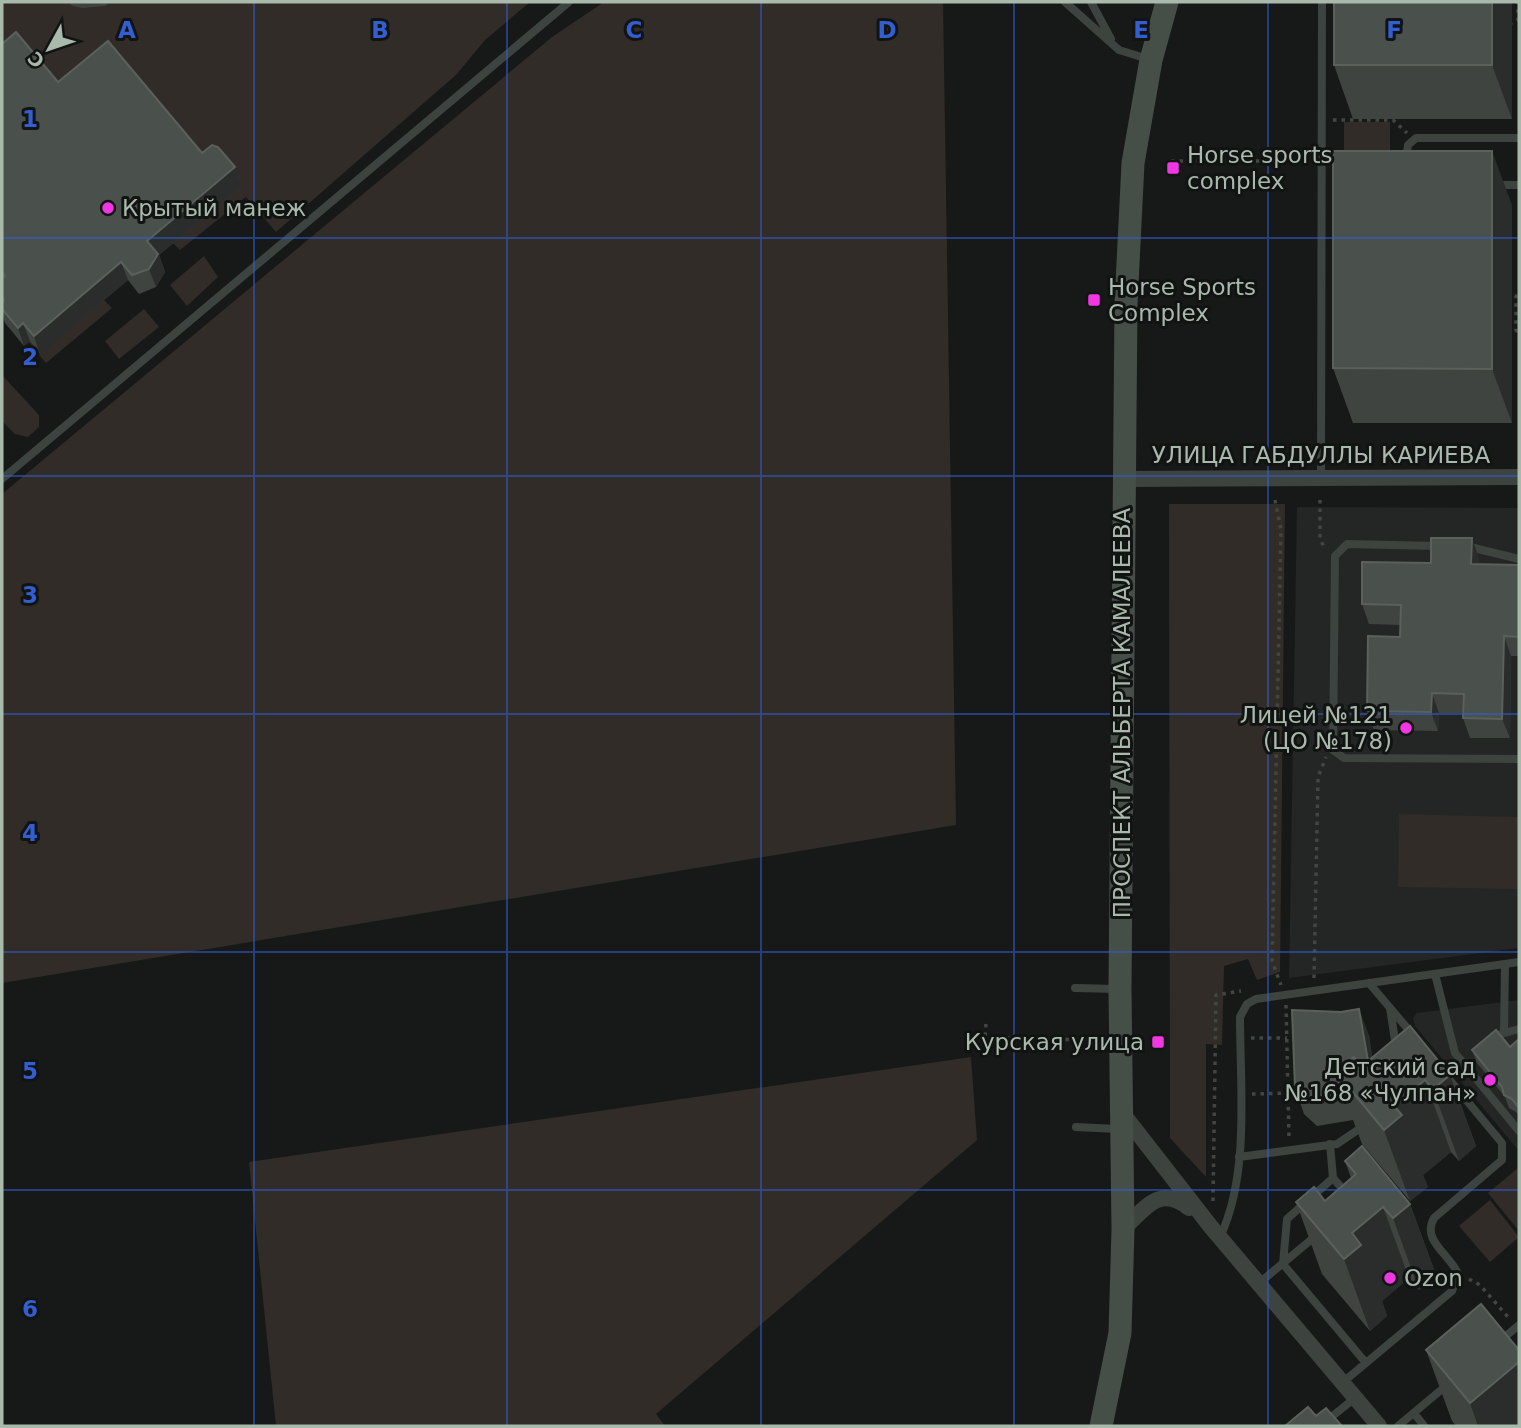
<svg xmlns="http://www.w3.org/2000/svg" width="1521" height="1428" font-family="'DejaVu Sans',sans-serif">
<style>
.built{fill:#232624}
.green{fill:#312c27}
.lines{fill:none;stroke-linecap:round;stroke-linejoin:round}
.path{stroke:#404741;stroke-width:3.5;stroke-dasharray:3.5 5;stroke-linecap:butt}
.service{stroke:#3d433f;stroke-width:8}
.minor{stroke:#3d433f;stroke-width:16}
.secondary{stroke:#464e48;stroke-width:23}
.wall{fill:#3f4440}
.shaded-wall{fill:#2a2d2b}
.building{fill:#4a504c;stroke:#59615a;stroke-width:2}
.grid{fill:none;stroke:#325ed1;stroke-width:2;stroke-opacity:0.55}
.poi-dot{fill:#f137e2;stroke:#121413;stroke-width:2.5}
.labels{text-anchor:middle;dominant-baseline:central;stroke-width:6;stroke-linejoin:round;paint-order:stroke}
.poi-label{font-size:23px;fill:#a9b9ab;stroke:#121413;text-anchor:start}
.street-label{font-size:23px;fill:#a9b9ab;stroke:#121413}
.grid-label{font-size:23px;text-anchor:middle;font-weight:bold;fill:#325ed1;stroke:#121413;stroke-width:6;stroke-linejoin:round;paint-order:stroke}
</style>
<rect width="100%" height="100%" fill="#171918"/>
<path class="built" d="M1297,507L1519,508V948L1289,978Z
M1519,1000V1151L1415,1026L1413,1018L1417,1013Z"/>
<path class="green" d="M2,2H530L485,40L457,74L276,232L246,197L180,250L173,243L241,183L38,353L2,309Z
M604,2H943L956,825L2,983V494L552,37Z
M1344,122H1390V197L1344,196Z
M204,256L218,277L187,306L170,285Z
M104,300L112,308L46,363L39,355Z
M144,309L159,327L119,359L105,341Z
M2,375L39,415V427L28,437L15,434L2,421Z
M1169,504H1285L1280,972L1257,980L1248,959L1224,966L1222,1045L1206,1044V1177L1170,1138Z
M1399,814L1519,817L1518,889L1398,887Z
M971,1057L977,1140L656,1414L665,1426H276L249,1162Z
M1519,1167V1231L1488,1193Z
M1490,1200L1519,1237L1490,1262L1459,1226Z"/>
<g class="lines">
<path class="path" d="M1509,24L1518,20V2
M1333,120H1393L1407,133
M1171,161H1309
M1507,292L1516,296V331L1509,335
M1275,500L1281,530L1272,961L1281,985
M1320,500V538L1325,550
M1314,978L1318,777L1326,757
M1286,1005L1289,1137
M986,1024L985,1037L1081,1040
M1251,1038H1287
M1252,1094L1288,1093
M1213,1201L1216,995L1241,991
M1469,1279L1480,1285L1508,1317"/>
<path class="service" d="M74,2L83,4L104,2
M1065,2L1119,50L1148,59
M1091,2L1111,39
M1406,159L1408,145L1416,138H1519
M1494,185H1519
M1321,478L1322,2
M2,479L569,2
M1439,546L1347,544L1335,556L1333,750L1344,758L1519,759
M1466,546L1519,559
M1435,974L1455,1053L1519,1131
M1369,983L1413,1035
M1075,988L1117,989
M1390,1008L1396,1047
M1504,1032L1505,964
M1501,1034L1519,1029
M1076,1127L1118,1129
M1330,1144L1333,1178
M1239,1157L1337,1144L1365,1125
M1348,1195L1333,1178L1287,1219L1283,1264L1366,1363
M1220,1237C1250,1174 1240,1087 1240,1017L1247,1004L1256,999L1519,962
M1258,1284L1318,1234
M1500,1341L1519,1325
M1342,1383L1452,1291L1458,1274C1450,1254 1421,1241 1434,1218L1502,1160V1143L1448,1078
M1414,1413L1424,1426
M1320,1426L1355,1398
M1398,1426L1447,1385"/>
<path class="minor" d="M1124,479L1519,477
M1123,1114L1211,1227L1379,1426
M1123,1229C1145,1209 1159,1184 1189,1208"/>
<path class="secondary" d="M1101,1426L1120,1333L1123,1229L1120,989L1126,304L1133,163L1151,60L1167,2"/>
</g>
<path class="wall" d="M1334,2H1512V119H1353L1334,65Z
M2,44L58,82L202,153L235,167L242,186L159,255L165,272L156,287L139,294L128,280L40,354L30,341L24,346L5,323L2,314Z
M1512,205V423H1353L1333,368Z
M1479,558V564L1519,565V656H1511L1510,738H1470L1463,718V713H1439L1438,731L1374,730L1367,711L1400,637V625L1369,624L1362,604L1431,563Z
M1369,1035L1372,1057L1450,1075L1476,1146L1459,1161L1451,1152L1423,1175L1428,1187L1410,1201L1362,1144L1353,1120L1317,1126L1304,1114L1295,1088Z
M1519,1039V1116L1516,1112L1509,1108L1505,1097L1477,1063L1472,1050L1510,1047Z
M1345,1161L1410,1204L1436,1275L1419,1290L1409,1278L1382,1301L1387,1316L1370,1331L1322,1274L1296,1202L1325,1201L1351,1178Z
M1426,1350L1519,1426H1456L1452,1421Z"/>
<path class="shaded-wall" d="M1492,2H1512V119L1492,65Z
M1492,151L1512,205V423L1492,369Z
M235,167L242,186L159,255L165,272L156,287L149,269L147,241Z
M121,262L128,280L40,354L34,336Z
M23,323L30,341L24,346L18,328Z
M1472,538L1479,558L1478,584L1471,564Z
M1504,636L1511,656L1510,738L1502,719Z
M1432,693L1439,713L1438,731L1431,712Z
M1359,1009L1369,1035L1380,1103L1371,1077Z
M1450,1075L1476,1146L1459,1161L1433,1089Z
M1425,1080L1451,1152L1423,1175L1428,1187L1410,1201L1384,1130L1394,1106Z
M1410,1204L1436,1275L1419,1290L1393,1218Z
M1383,1207L1409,1278L1382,1301L1387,1316L1370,1331L1344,1259L1352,1233Z
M1519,1362V1426H1478L1470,1403Z"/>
<path class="building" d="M1334,2H1492V65H1334Z
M16,32L58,82L108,41L202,153L212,145L218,147L235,167L147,241L158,254L149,269L132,275L121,262L34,336L23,323L18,328L2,309V303L4,300L2,297V278L5,276L2,272V44Z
M1333,151H1492V369L1333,368Z
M1431,538H1472L1471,564L1519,565V637L1504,636L1502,719L1463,718L1464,694L1432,693L1431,712L1367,711L1368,636L1400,637L1401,605L1362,604V562L1431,563Z
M1359,1009L1368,1061L1361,1067L1354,1057L1336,1072L1343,1094L1308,1100L1295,1088L1292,1010L1341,1012Z
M1410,1026L1450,1075L1433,1089L1425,1080L1394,1106L1402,1115L1384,1130L1336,1072L1354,1057L1361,1067Z
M1496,1030L1510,1047L1519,1039V1108L1512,1099L1504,1095L1502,1087L1472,1050Z
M1362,1146L1410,1204L1393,1218L1383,1207L1352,1233L1361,1245L1344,1259L1296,1202L1314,1187L1325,1201L1356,1174L1345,1161Z
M1481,1304L1519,1350V1362L1470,1403L1426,1350Z
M1308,1407L1316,1416L1326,1408L1342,1426H1285Z"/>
<path class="grid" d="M254,2V1426M507,2V1426M761,2V1426M1014,2V1426M1268,2V1426M2,238H1519M2,476H1519M2,714H1519M2,952H1519M2,1190H1519"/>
<g class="poi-dot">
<rect x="1166" y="161" width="14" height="14" rx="3.5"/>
<circle cx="108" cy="208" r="7"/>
<rect x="1087" y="293" width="14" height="14" rx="3.5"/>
<circle cx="1406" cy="728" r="7"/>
<rect x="1151" y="1035" width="14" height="14" rx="3.5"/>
<circle cx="1490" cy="1080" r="7"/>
<circle cx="1390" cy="1278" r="7"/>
</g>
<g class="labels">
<g class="poi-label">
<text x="1187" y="155">Horse sports<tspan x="1187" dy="26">complex</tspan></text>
<text x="122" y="208">Крытый манеж</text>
<text x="1108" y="287">Horse Sports<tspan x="1108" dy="26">Complex</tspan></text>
<text x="1392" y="715" text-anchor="end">Лицей №121<tspan x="1392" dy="26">(ЦО №178)</tspan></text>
<text x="1144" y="1042" text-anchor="end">Курская улица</text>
<text x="1476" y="1067" text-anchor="end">Детский сад<tspan x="1476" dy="26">№168 «Чулпан»</tspan></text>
<text x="1404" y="1278">Ozon</text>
</g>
<g class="street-label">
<text x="1321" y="455">УЛИЦА ГАБДУЛЛЫ КАРИЕВА</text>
<text transform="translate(1122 713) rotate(-90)">ПРОСПЕКТ АЛЬБЕРТА КАМАЛЕЕВА</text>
</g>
</g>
<g class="grid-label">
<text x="127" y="38">A</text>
<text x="380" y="38">B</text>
<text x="634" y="38">C</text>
<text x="887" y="38">D</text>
<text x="1141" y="38">E</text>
<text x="1394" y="38">F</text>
<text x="30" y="127">1</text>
<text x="30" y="365">2</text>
<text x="30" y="603">3</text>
<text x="30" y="841">4</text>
<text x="30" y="1079">5</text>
<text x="30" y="1317">6</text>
</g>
<rect width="1521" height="1428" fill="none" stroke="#a9b9ab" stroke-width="7"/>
<g transform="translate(49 49) rotate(230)" stroke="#121413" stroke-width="5" paint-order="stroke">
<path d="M0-5L12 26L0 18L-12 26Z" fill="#a9b9ab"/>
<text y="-10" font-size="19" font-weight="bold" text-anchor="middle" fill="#a9b9ab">С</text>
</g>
</svg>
